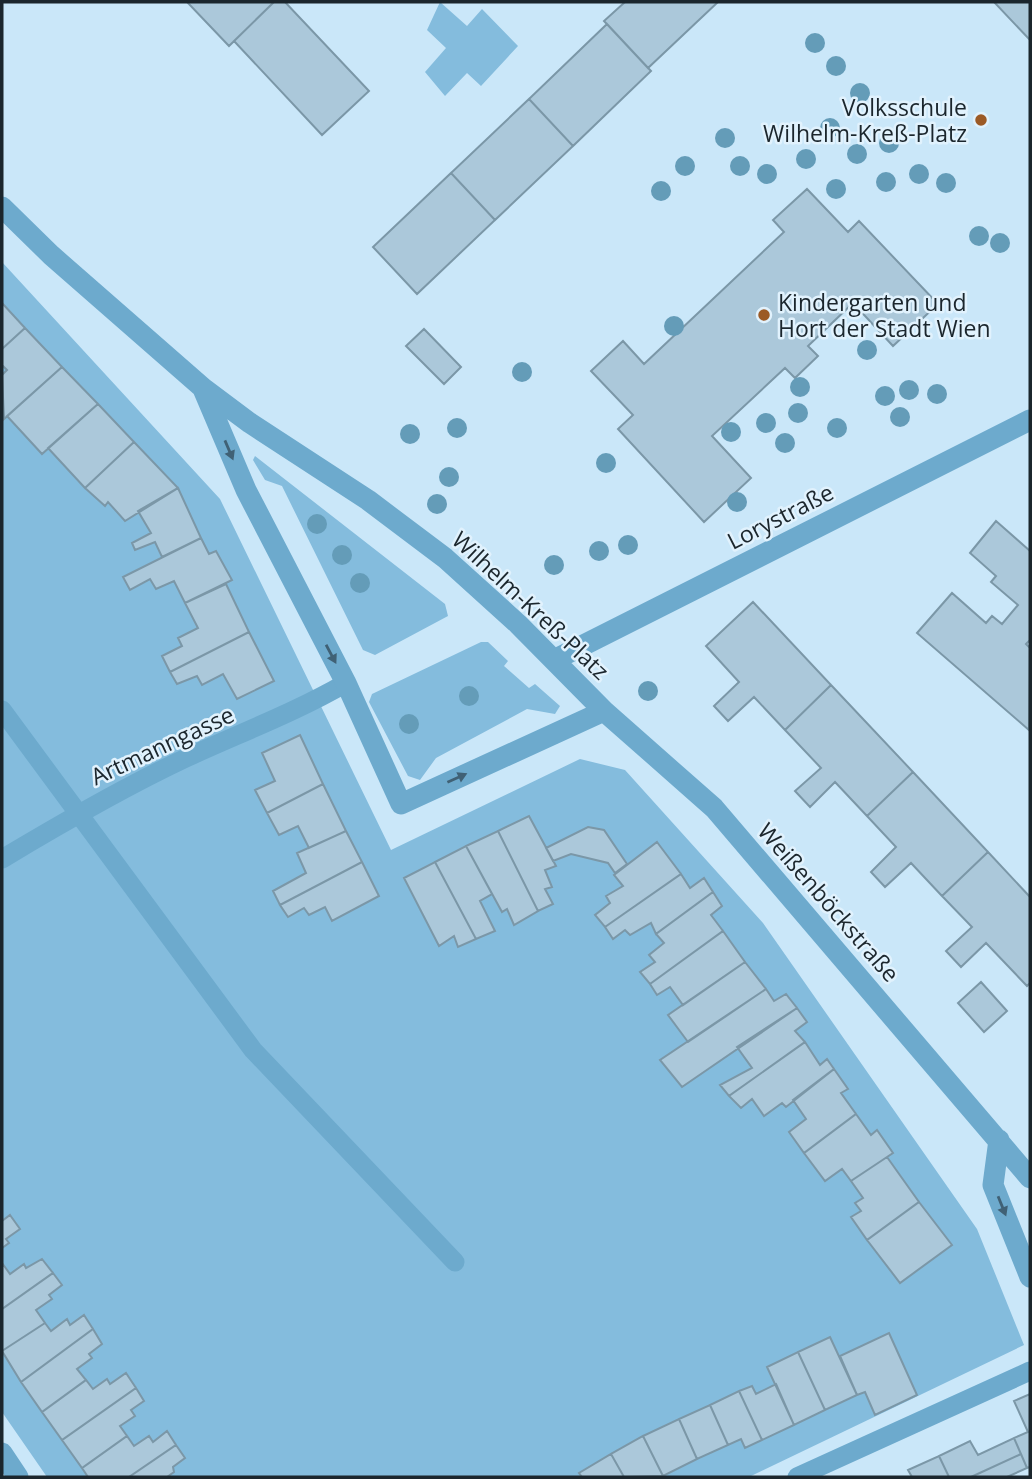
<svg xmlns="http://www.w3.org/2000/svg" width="1032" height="1479" font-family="'Open Sans',sans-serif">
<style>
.green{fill:#84bcdd}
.building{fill:#abc8da;stroke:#7b97a7;stroke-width:2}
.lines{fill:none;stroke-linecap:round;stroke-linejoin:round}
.service{stroke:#6daacd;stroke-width:19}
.minor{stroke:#6daacd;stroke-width:21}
.tree{fill:#649cb8}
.oneway{fill:#406175}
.poi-dot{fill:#9b5a26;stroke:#e1f2fd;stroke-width:2.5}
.labels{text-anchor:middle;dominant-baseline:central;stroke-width:5;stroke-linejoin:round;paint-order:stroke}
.poi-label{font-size:23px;fill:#1b262d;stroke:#e1f2fd;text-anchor:end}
.street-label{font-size:23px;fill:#1b262d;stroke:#e1f2fd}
</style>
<rect width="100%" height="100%" fill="#cae7f9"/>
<path class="green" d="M440,2L467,26L482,9L518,46L481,86L467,73L445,96L425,72L446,48L427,30Z
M2,262L220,499L391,850L580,759L625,770L763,923L977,1229L1024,1345L749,1477H47L2,1412Z
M255,456L445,604L448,616L375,655L363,650L282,486L265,480L253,460Z
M481,642H488L508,661L504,666L529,688L535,684L560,706L555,714L527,709L436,758L420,780L408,776L369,702L372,694Z"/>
<path class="building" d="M187,2H274L229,46Z
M274,2H285L369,91L322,135L234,41Z
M625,2H718L648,68L604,21Z
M994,2H1030V40Z
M607,24L651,71L573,146L529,99Z
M529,99L573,146L495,220L451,173Z
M451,173L495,220L417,294L373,247Z
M807,189L848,232L859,221L938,304L893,346L853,303L808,346L818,356L795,378L785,368L712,436L751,478L704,522L618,429L633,415L591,371L623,341L644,364L784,232L773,220Z
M2,303L25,328L2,349Z
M25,328L62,367L4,419L2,375L7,370L2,365V349Z
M424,329L461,367L444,384L406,346Z
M62,367L98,404L42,454L7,416Z
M98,404L134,442L85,488L48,448Z
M134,442L178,488L125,521L108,502L105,506L85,488Z
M178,488L201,538L162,557L155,542L135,550L132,543L151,533L138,511Z
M996,521L1030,551V640L1026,644L1030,648L1029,730L917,633L952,593L986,623L992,616L1002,624L1018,605L991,582L996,576L970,553Z
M201,538L209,554L216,551L232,580L185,603L174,581L156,589L150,579L130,590L123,577Z
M226,584L249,632L170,672L162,656L182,646L178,638L198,628L185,603Z
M753,602L831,685L785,730L754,697L728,721L714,706L739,682L706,646Z
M249,632L274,681L237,699L223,674L202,685L197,676L177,684L170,672Z
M831,685L913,772L867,816L835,782L810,807L795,791L821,768L785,730Z
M300,735L323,784L267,813L255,790L275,781L262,753Z
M913,772L988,852L942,896L911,863L885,887L871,872L896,847L867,816Z
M323,784L346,831L309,848L298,826L279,835L267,813Z
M529,816L556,866L545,870L552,887L545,889L553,904L538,911L498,831Z
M588,827L604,830L627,864L615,873L608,863L571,854L553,861L546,848Z
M346,831L362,862L280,905L273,891L306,873L297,853Z
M498,831L538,911L514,925L507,909L502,912L466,846Z
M657,842L681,874L605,927L595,915L610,903L606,896L623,886L614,875Z
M466,846L492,894L480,901L495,931L476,939L435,862Z
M988,852L1030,897V983L1027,986L986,943L961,967L946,951L972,927L942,896Z
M362,862L379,896L332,921L325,907L309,915L304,908L288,917L280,905Z
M435,862L476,939L458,947L454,936L439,946L404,878Z
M681,874L690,888L704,878L713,892L656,934L651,923L630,935L625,930L613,939L605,927Z
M713,892L722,906L711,915L723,931L650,984L640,972L655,962L649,955L664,943L656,934Z
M723,931L745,962L683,1005L670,987L657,995L650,984Z
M745,962L766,989L688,1042L668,1015Z
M981,982L1007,1011L984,1032L958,1003Z
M766,989L774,1001L786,994L797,1008L682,1087L660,1060Z
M797,1008L807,1022L795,1031L805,1042L729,1096L720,1085L752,1068L737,1047Z
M805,1042L820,1065L827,1059L834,1069L786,1107L782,1103L764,1116L752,1099L741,1108L729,1096Z
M834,1069L848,1089L841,1093L856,1114L804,1153L789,1132L806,1119L793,1100Z
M856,1114L871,1135L877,1130L893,1153L851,1181L842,1169L825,1181L804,1153Z
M887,1157L919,1202L867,1240L851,1217L861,1211L855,1203L863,1198L851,1181Z
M919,1202L952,1245L900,1283L867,1240Z
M10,1215L20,1229L6,1239L9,1243L2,1248V1221Z
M42,1259L53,1273L2,1309V1263L10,1274L24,1264L26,1268Z
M53,1273L62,1285L49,1295L52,1299L36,1310L45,1323L2,1351V1309Z
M84,1315L93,1329L21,1382L2,1351L45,1323L51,1331L67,1319L70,1325Z
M93,1329L102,1344L89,1354L92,1358L77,1369L86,1380L42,1412L21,1382Z
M889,1333L917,1395L875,1415L865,1392L857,1395L840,1356Z
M830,1337L857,1395L825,1410L798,1352Z
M798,1352L825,1410L794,1425L767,1367Z
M126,1373L136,1388L62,1440L42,1412L86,1380L93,1389L107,1379L110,1384Z
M776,1384L794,1425L762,1440L739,1391L752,1386L756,1394Z
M136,1388L144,1401L131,1410L135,1416L120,1426L127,1436L82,1468L62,1440Z
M739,1391L762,1440L745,1448L741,1439L728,1445L710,1405Z
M1030,1394V1467L1027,1468L1014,1438L1028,1432L1014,1401Z
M710,1405L728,1445L697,1459L679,1419Z
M679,1419L697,1459L663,1476L643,1436Z
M167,1431L176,1445L129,1477H88L82,1468L127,1436L134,1446L149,1436L153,1442Z
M643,1436L663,1476L624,1477L611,1454Z
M1014,1438L1021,1454L971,1477H949L939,1456L970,1441L978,1455Z
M176,1445L185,1458L173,1467L174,1472L167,1477H129Z
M611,1454L624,1477H582L579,1473Z
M1021,1454L1027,1468L1007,1477H971Z
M939,1456L949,1477H912L908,1470Z"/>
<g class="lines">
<path class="service" d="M2,710L253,1050L455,1262
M2,859C62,823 122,788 186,758C240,733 294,713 346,683
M797,1477L1030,1371"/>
<path class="minor" d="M2,207L51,255L203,388L250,423L368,500L445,558L518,624L604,711L714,808L1030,1178
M203,389L246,490L346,683L401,804L604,711
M554,660L1030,420
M999,1140L993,1185L1030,1277
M2,1453L18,1477"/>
</g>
<g class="tree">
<circle cx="815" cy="43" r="10"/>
<circle cx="836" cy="66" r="10"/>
<circle cx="860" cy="93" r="10"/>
<circle cx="830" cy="128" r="10"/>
<circle cx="725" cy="138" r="10"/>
<circle cx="889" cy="143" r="10"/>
<circle cx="857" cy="154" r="10"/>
<circle cx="806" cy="159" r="10"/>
<circle cx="685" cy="166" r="10"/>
<circle cx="740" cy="166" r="10"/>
<circle cx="767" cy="174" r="10"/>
<circle cx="919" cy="174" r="10"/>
<circle cx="886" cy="182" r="10"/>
<circle cx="946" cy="183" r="10"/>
<circle cx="836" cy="189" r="10"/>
<circle cx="661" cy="191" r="10"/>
<circle cx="979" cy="236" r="10"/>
<circle cx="1000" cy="243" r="10"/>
<circle cx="674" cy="326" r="10"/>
<circle cx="867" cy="350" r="10"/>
<circle cx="522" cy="372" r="10"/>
<circle cx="800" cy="387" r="10"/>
<circle cx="909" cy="390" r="10"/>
<circle cx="937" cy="394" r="10"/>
<circle cx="885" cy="396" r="10"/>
<circle cx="798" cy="413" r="10"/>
<circle cx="900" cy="417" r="10"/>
<circle cx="766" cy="423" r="10"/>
<circle cx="457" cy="428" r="10"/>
<circle cx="837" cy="428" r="10"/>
<circle cx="731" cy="432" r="10"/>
<circle cx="410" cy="434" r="10"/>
<circle cx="785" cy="443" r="10"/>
<circle cx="606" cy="463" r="10"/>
<circle cx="449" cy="477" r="10"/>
<circle cx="737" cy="502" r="10"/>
<circle cx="437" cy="504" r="10"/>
<circle cx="317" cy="524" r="10"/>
<circle cx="628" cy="545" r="10"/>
<circle cx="599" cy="551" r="10"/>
<circle cx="342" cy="555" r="10"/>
<circle cx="554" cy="565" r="10"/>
<circle cx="360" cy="583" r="10"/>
<circle cx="648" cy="691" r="10"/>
<circle cx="469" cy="696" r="10"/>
<circle cx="409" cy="724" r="10"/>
</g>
<defs><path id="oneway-solid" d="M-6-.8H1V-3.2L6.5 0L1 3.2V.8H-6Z" transform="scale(1.75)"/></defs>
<g class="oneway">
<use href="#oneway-solid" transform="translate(229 450) rotate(67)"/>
<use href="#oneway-solid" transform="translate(331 654) rotate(62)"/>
<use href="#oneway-solid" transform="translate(457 778) rotate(-24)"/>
<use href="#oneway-solid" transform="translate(1002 1206) rotate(68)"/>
</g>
<g class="poi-dot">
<circle cx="981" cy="120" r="7"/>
<circle cx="764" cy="315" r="7"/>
</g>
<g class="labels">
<g class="poi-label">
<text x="967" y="107">Volksschule<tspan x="967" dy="26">Wilhelm-Kreß-Platz</tspan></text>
<text x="778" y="302" text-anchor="start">Kindergarten und<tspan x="778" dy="26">Hort der Stadt Wien</tspan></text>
</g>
<g class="street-label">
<text transform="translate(780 516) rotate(-27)">Lorystraße</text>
<text transform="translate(531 605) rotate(43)">Wilhelm-Kreß-Platz</text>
<text transform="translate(162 745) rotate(-25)">Artmanngasse</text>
<text transform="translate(829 902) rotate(49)">Weißenböckstraße</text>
</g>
</g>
<rect width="1032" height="1479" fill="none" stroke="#1b262d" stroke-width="7"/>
</svg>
